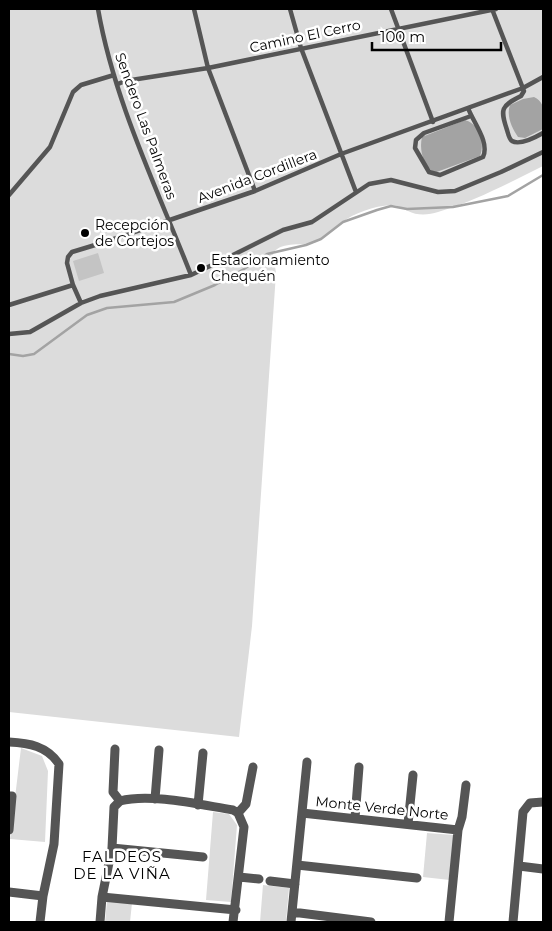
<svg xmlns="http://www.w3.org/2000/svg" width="552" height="931" font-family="Montserrat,sans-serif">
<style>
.green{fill:#dcdcdc}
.water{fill:#a3a3a3}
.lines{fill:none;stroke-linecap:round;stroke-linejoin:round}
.stream{stroke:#a3a3a3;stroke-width:2.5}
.building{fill:#c4c4c4}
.lane{stroke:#555;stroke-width:4.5}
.street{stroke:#555;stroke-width:9}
.poi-dot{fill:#000;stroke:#fff;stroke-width:2}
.labels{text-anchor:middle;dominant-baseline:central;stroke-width:5;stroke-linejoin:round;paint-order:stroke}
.street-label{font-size:14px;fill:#000;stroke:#fff}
.poi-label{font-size:14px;fill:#000;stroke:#fff;text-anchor:start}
.neighbourhood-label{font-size:15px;letter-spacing:1px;fill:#000;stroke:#fff}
</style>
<rect width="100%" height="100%" fill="#fff"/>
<path class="green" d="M9,9H543V166C509,183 475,201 438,212C429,215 417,216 408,211C402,208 398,205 391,205C374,206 354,213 341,223C332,229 327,238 316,242C303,247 283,240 273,253L276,273L252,626L239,737L9,712Z
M21,748L42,756L48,771L45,842L10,839Z
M213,812L229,814L237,825L231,902L206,900Z
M427,833L454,835L450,880L423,877Z
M263,885L289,888L286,922H260Z
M109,900L132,903L130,922H105L107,902Z"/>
<path class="water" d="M534,97C547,103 543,116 543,129L525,138L518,137C512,128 506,116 510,105L523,99Z
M465,120C480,124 485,143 480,156L434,173C423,164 419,150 422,137Z"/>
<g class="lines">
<path class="stream" d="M9,354L23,356L34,354L87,315L107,308L174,302L215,285L244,269L267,254L306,245L321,239L343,222L377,210L391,206L407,209L453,207L508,196L543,175"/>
</g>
<path class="building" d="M84,228L90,231L87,238L81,235Z
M98,253L104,273L79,281L73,261Z"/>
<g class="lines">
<path class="lane" d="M98,9C114,101 157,188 191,275
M194,9L208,68L255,191
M290,9L301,48L356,192
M391,9L433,122
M492,9L524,91L521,96C501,106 500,109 507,130C508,133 509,139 512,141C520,146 536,137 543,133
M118,84L125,81L208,68L496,9
M468,108C473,122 490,142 483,157L440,175L429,172L415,148L416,140L424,133L471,116
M9,195L50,147L73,92L81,85L114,75
M81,303L73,285L67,263L68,257L72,252L105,242L255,191L341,154L523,88L543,77
M9,305L73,285
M9,334L30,332L81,303L100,296L191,275L227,258L283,230L312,222L369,184L391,180L438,192L455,191L501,172L543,152"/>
<path class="street" d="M9,742C29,743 47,746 59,764L54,844L43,896L40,922
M115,749L113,792L120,801
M9,796H12L9,830
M155,799L159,750
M120,801C151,793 201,805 233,810L238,813
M198,805L203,753
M238,813L246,804L253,767
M302,813L458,830
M355,818L359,767
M408,824L413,775
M112,848L203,857
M297,865L417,878
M519,866L543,869
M239,877L259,879
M270,881L295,884
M9,892L43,896
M102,897L236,910
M292,912L371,922
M100,922L102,897L112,848L114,807L120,801
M233,922L244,827L238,813
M291,922L307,762
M449,922L458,830L462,817L466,785
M513,922L523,812L530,803L543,802"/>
</g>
<g class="poi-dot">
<circle cx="85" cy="233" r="5"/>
<circle cx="201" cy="268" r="5"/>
</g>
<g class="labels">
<g class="street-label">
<text transform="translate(305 36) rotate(-12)">Camino El Cerro</text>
<text transform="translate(146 126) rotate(70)">Sendero Las Palmeras</text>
<text transform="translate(257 176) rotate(-21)">Avenida Cordillera</text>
<text transform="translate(382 808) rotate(6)">Monte Verde Norte</text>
</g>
<g class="poi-label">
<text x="95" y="225">Recepción<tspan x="95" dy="16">de Cortejos</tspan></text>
<text x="211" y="260">Estacionamiento<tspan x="211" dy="16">Chequén</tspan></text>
</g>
<g class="neighbourhood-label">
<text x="122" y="856">FALDEOS<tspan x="122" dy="17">DE LA VIÑA</tspan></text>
</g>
</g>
<rect width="552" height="931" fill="none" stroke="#000000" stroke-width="20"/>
<path d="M372 42v8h129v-8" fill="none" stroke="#000000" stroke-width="2.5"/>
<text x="380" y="42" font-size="15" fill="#000000" stroke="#ffffff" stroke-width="4" paint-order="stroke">100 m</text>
</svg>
